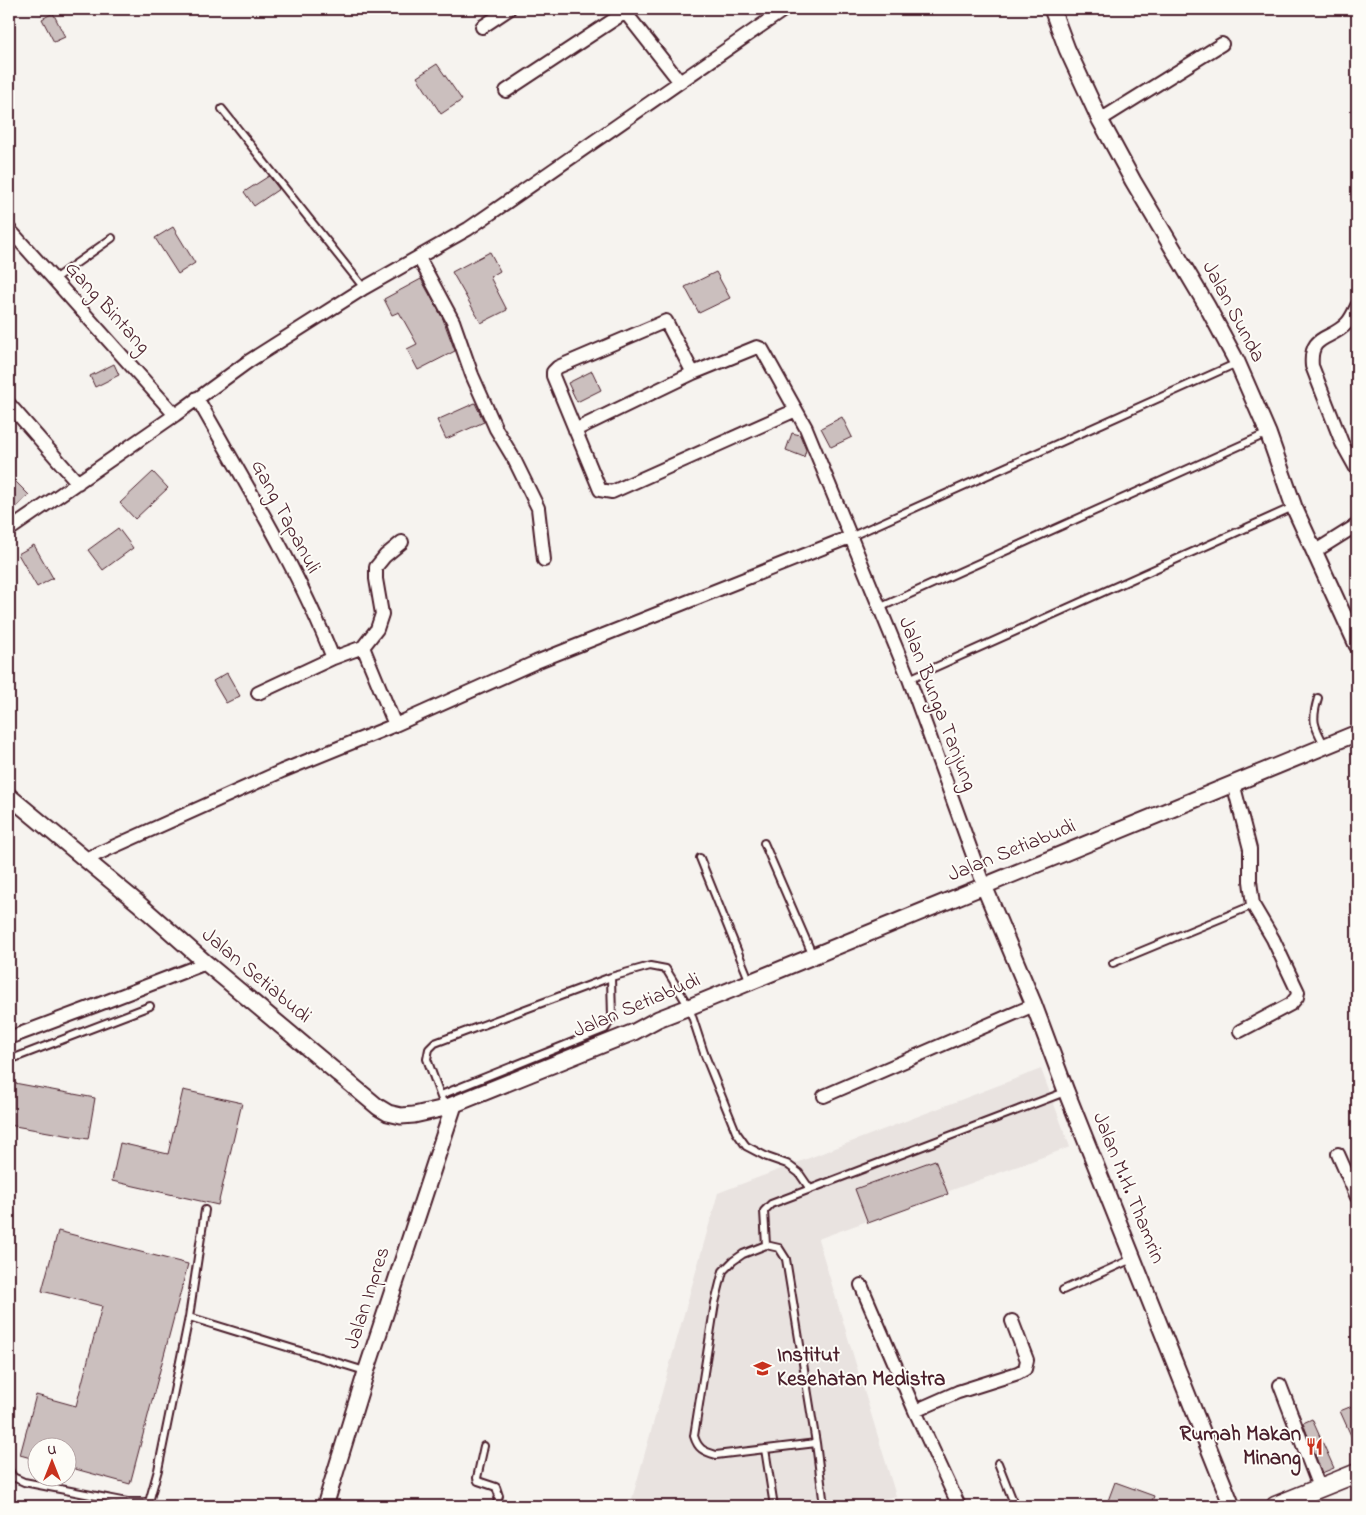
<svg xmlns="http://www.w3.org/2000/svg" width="1366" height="1515" font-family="'Indie Flower',sans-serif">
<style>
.built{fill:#e9e3e0}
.building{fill:#cbbfbe;stroke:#4a1f2b}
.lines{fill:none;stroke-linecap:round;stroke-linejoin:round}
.service-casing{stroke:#4a1f2b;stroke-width:10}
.minor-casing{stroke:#4a1f2b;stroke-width:16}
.tertiary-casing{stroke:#4a1f2b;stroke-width:19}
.secondary-casing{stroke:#4a1f2b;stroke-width:21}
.service{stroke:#fdfcf7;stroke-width:6}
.minor{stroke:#fdfcf7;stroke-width:12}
.tertiary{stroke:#fdfcf7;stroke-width:15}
.secondary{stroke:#fdfcf7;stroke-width:18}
.labels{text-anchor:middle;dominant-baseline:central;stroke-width:4;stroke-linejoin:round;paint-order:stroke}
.street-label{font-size:21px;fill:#4a1f2b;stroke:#fdfcf7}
.poi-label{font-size:21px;font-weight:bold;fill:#4a1f2b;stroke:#fdfcf7;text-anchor:start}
</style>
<rect width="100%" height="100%" fill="#f6f3ef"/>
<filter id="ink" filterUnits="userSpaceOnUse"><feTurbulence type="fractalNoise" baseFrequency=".02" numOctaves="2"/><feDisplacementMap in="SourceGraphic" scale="10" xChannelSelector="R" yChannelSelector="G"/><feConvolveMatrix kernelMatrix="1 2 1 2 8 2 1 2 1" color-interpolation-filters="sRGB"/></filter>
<g filter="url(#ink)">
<path class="built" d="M1041,1069L1070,1147L818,1239L896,1496L860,1506H630L718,1193Z"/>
<path class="building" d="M53,13L65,37L54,42L42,19Z
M437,64L462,100L441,114L417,77Z
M269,176L279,189L254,206L244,192Z
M173,227L195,263L178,274L155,238Z
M490,252L500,271L490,277L507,310L481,323L452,272Z
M716,272L730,298L699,313L685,287Z
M421,279L443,319L455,351L418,370L407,349L417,344L399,312L392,315L384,299Z
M114,364L119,375L95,387L90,376Z
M592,371L601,390L577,402L568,383Z
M475,403L484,422L446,439L437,420Z
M842,417L852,437L831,447L821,428Z
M792,433L800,435L806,450L804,457L786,450Z
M153,472L168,488L135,519L120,503Z
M9,475L29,495L9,514Z
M118,528L133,548L103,570L88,550Z
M34,545L53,578L37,587L18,554Z
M227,673L240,696L226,703L213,681Z
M9,1082L95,1098L88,1139L9,1125Z
M183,1090L242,1103L218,1205L112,1181L120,1143L168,1154Z
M935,1160L948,1194L868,1223L855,1189Z
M58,1231L188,1264L130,1484L68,1467V1448H38V1460L20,1455L36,1395L76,1406L102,1306L42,1291Z
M1357,1404V1449L1340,1411Z
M1312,1419L1334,1468L1322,1473L1303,1423Z
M1115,1482L1154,1496L1150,1506H1106Z"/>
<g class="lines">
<defs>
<path id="service" d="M222,109L364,288
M54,279L112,238
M850,537L1237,363
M879,608L1268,433
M909,679L1293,507
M1318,698C1311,721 1314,726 1325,746
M764,843L813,956
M700,858L750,982
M1113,963L1253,905
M9,1060L150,1006
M441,1095L605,1029L612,1018L611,977
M445,1108L427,1059L429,1049L435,1043L611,977L650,966L666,969L689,1007L704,1053L736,1132L746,1146L767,1157L787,1164L799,1173L810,1189
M205,1210L189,1317L365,1371
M766,1245L764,1211L771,1204L1065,1092
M1063,1290L1132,1259
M816,1443L716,1455C703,1451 698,1449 694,1436L715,1303L723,1271L733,1261L743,1254L766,1245L779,1248L786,1259L816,1443L824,1506
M484,1446L477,1478L478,1481L496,1487L499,1496L496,1506
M765,1449L774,1506
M998,1463L1015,1506
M9,1470L13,1477L24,1482L127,1502H149L158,1470L189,1317"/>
<path id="minor" d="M625,12L680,82
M482,27L509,9
M506,91L630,9
M1100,120L1222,44
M9,229L175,415
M419,258L453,321L472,375L496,429L514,459L538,508L544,560
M1357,306C1354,312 1351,319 1347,323C1331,341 1309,333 1312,366L1342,443L1357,470
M693,373L666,321L558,367L553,372V376L600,490L612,492L796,410
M197,398C245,483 297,567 333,658
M9,404L78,483
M575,430L693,373L757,347L762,349L806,428L909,679L984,886
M9,530L175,415L249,361L364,288L468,229L785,9
M1314,552L1357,525
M363,647L395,725
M258,693L333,658L363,647L377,629L382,614L376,579V567L385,556L402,542
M1233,783L1250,849V881L1253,905L1273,939L1298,992L1297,997L1291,1004L1240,1031
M86,859L282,771L395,725L536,662L850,537
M9,1038L97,1005L206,963
M824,1096L1034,1005
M1338,1154L1357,1197
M861,1285L915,1411L959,1506
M1280,1385L1319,1487
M915,1411L958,1392L1018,1373L1025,1369L1027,1360L1012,1321"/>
<path id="tertiary" d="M1052,9L1067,49L1100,120L1133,181L1207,306L1237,362L1268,433L1294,507L1357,645
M9,796L138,903L206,963L378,1107L388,1113L401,1116L414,1115L445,1108L634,1032L658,1019L689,1007L1357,733
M984,886L1034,1005L1066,1091L1232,1506
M325,1506L366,1372L454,1105"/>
<path id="secondary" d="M1275,1506L1357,1473"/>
</defs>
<use href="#service" class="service-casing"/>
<use href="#minor" class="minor-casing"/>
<use href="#tertiary" class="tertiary-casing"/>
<use href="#secondary" class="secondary-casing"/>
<use href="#service" class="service"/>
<use href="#minor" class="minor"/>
<use href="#tertiary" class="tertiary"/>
<use href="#secondary" class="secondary"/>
</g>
</g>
<defs>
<symbol id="university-bare" viewBox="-9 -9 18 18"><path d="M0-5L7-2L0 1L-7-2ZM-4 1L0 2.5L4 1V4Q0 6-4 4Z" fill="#c8321e" stroke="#fdfcf7" stroke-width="2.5" paint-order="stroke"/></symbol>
<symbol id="restaurant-bare" viewBox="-9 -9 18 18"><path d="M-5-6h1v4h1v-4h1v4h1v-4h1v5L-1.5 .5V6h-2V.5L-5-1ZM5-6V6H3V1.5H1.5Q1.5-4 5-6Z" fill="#c8321e" stroke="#fdfcf7" stroke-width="2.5" paint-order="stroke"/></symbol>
</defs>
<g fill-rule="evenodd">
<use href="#university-bare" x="750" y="1356" width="25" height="25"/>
<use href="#restaurant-bare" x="1302" y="1434" width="25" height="25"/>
</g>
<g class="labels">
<g class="street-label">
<text transform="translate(107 308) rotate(48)">Gang Bintang</text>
<text transform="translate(1233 312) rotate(62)">Jalan Sunda</text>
<text transform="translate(285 517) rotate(62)">Gang Tapanuli</text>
<text transform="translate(937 704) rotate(69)">Jalan Bunga Tanjung</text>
<text transform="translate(1012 851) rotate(-22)">Jalan Setiabudi</text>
<text transform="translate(256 976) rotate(40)">Jalan Setiabudi</text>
<text transform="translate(637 1006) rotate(-23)">Jalan Setiabudi</text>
<text transform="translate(1128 1188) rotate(68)">Jalan M.H. Thamrin</text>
<text transform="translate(368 1298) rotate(-72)">Jalan Inpres</text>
</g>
<g class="poi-label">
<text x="777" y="1356">Institut<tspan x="777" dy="24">Kesehatan Medistra</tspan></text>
<text x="1301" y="1435" text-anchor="end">Rumah Makan<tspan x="1301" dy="24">Minang</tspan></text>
</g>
</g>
<rect width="1366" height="1515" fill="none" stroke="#fdfcf7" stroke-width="30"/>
<rect x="15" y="15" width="1336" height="1485" fill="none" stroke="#4a1f2b" stroke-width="2" filter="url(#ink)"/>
<g transform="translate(52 1462)"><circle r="24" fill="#fdfcf7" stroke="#b5a4a5"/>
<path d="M0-4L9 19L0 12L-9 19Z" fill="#c8321e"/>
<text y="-8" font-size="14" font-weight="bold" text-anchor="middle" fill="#4a1f2b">U</text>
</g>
</svg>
